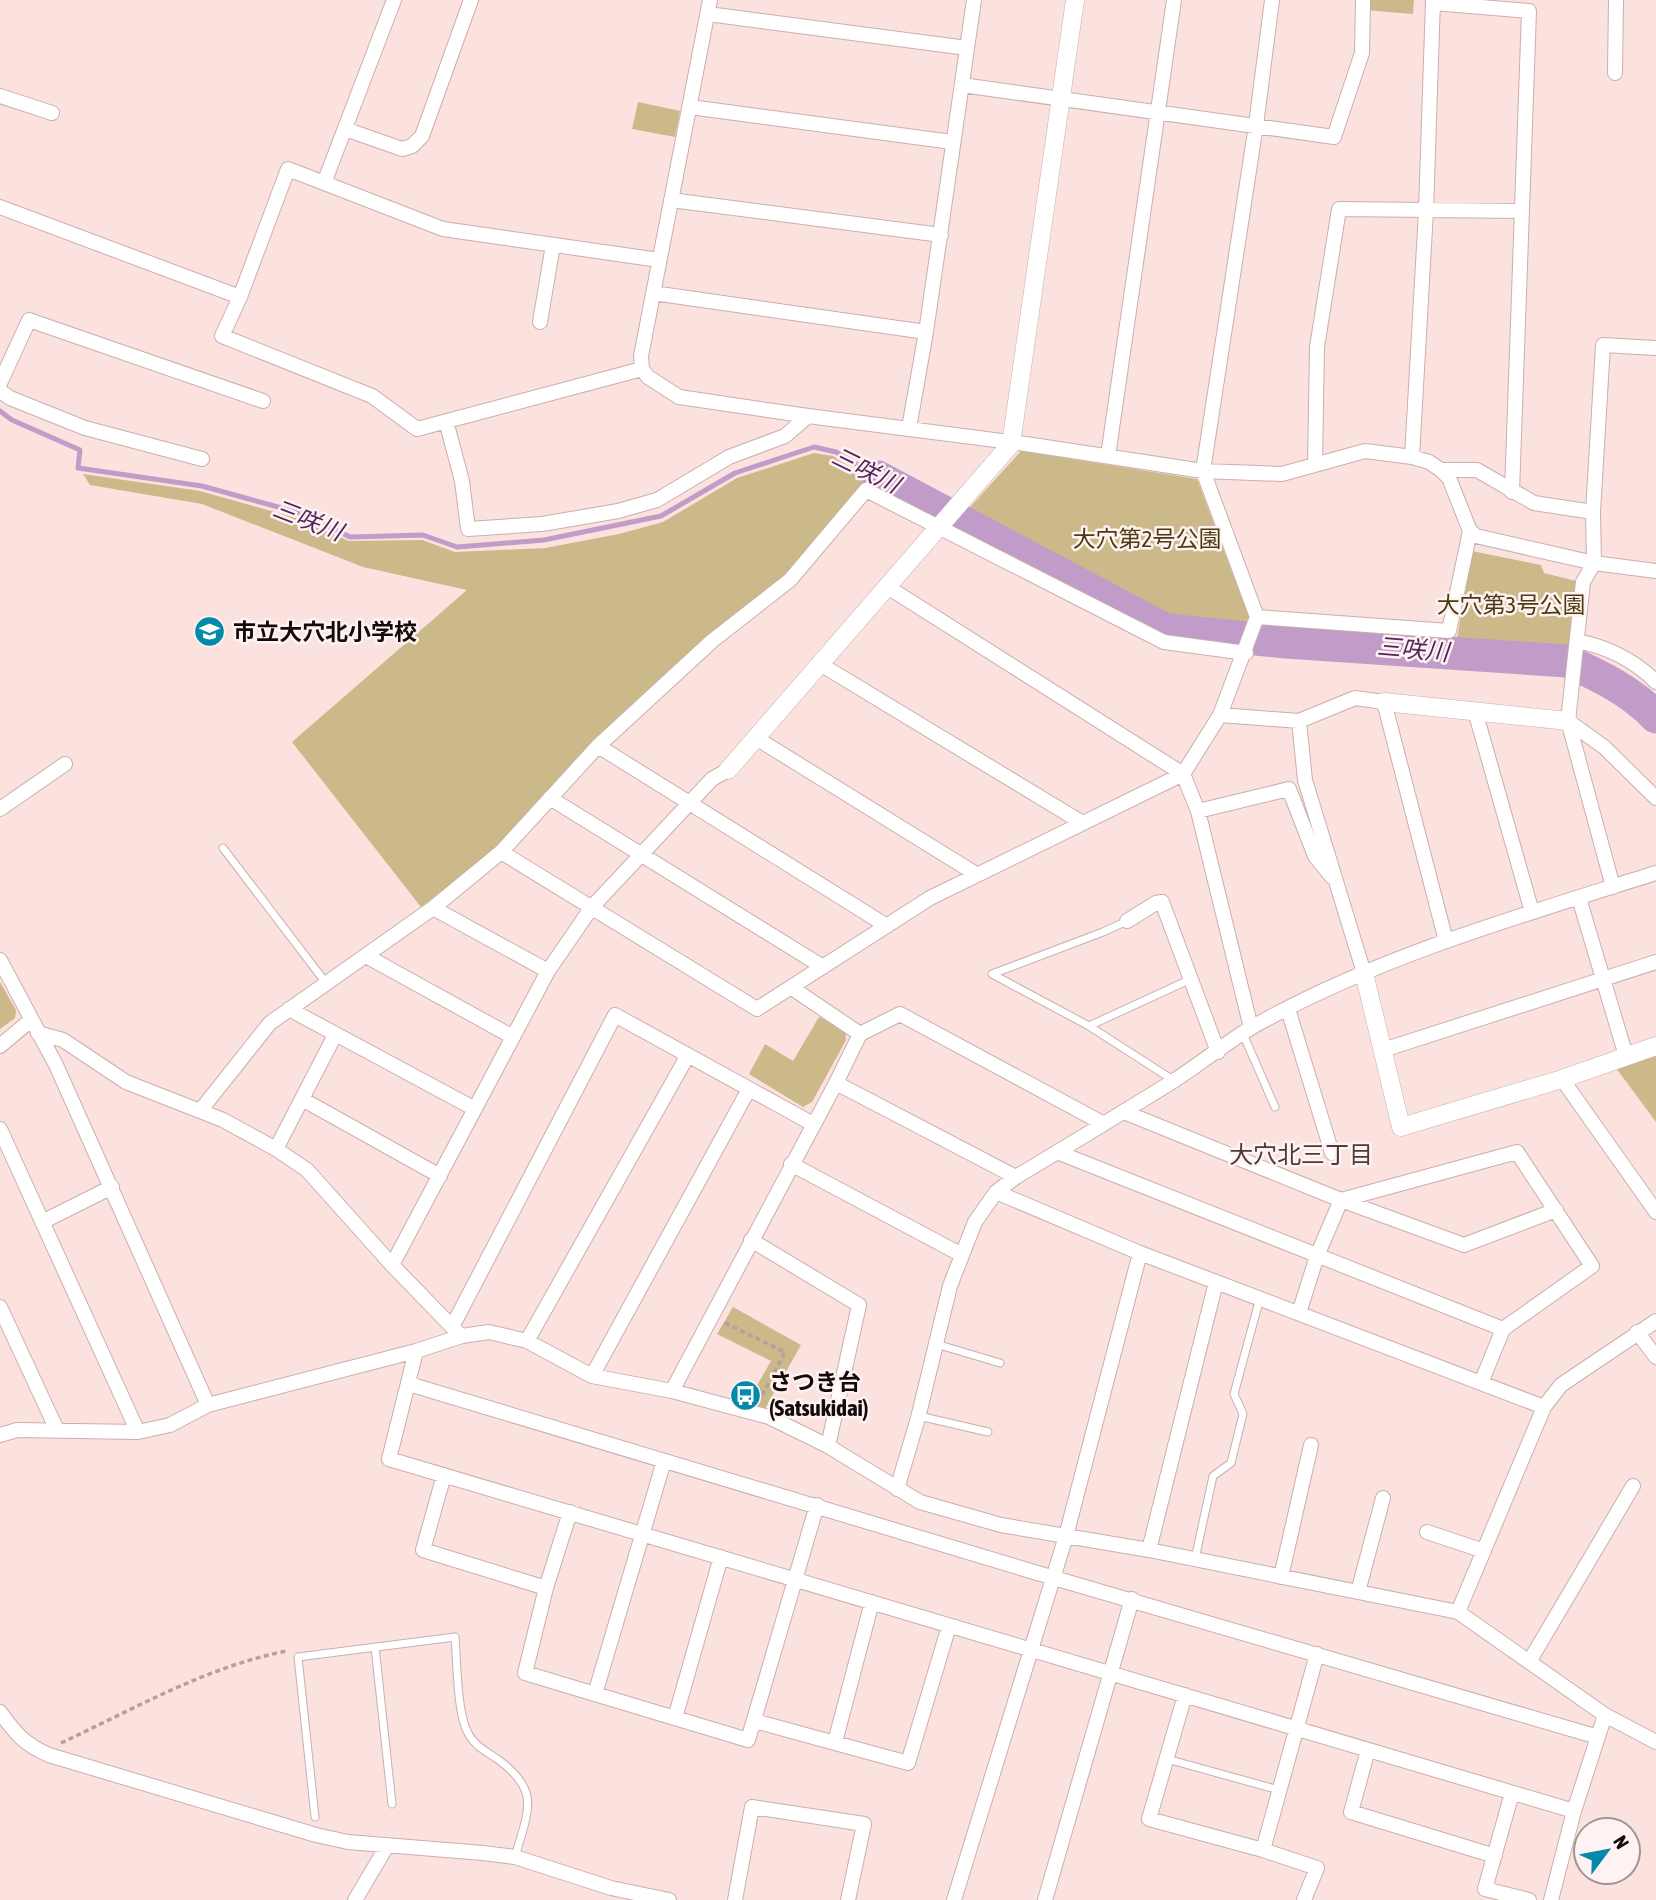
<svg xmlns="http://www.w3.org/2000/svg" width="1656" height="1900" font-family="'Asap Condensed','Noto Sans JP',sans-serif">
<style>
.green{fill:#cbb989}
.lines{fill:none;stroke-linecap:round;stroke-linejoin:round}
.stream{stroke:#c19cc9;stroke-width:5}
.river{stroke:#c19cc9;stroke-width:33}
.service-casing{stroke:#c7b0ad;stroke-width:9}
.minor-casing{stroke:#c7b0ad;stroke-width:16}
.tertiary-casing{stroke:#c7b0ad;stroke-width:19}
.path{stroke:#b4a09e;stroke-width:3.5;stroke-dasharray:5 3.5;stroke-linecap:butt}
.service{stroke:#fff;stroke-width:7}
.minor{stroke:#fff;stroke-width:14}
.tertiary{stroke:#fff;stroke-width:18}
.labels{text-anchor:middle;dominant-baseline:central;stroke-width:5;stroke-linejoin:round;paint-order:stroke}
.park-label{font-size:23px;fill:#493b0e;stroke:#fef3f2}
.poi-label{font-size:23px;font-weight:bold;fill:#130b0a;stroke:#fef3f2;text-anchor:start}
.water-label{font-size:24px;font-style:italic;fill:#52255c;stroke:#fef3f2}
.neighbourhood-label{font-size:24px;fill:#4e3a38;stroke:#fef3f2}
</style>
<rect width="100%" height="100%" fill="#fbe2df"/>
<path class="green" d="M1365,0H1414L1413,14L1364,10Z
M638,102L680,111L675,137L632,129Z
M1021,451L1197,479L1249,617L1241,629L1168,624L961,517Z
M814,453L833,456L868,479L789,572L708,635L594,742L497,848L421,907L292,742L467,590L363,567L202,504L90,485L83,474L200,491L296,518L349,541L422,540L455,552L545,548L619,534L663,522L737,478Z
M1472,551L1541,565L1544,573L1576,581L1568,657L1456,644Z
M0,982L16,1010L15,1018L0,1029Z
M819,1017L845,1030L846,1040L812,1102L803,1107L749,1074L765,1044L793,1061Z
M1656,1055V1122L1616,1068Z
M733,1307L801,1345L761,1416L744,1408L771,1361L717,1334Z"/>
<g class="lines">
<path class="stream" d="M0,411L12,420L80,450L78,468L202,486L300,513L350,537L423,535L457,547L544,540L661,516L735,473L814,447L836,452L878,477"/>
<path class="river" d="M878,477L1166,630L1286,642L1567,661C1600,676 1631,691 1656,717"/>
<defs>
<path id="service" d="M223,848L326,983
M1127,921L1103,932L992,974L1089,1026L1173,1080
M1089,1026L1191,979
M1243,1034L1275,1107
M936,1344L1000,1363
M919,1416L988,1432
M1195,1559L1213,1476L1231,1463L1243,1414L1234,1394L1260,1298
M375,1647L392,1804
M1167,1759L1279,1790
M315,1817L298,1657L455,1637C457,1661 457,1714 468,1733C474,1745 485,1751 496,1758C542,1791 528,1810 515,1857"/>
<path id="minor" d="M710,0L641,356L642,369L648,377L679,397L808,416L1026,444L1203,471L1282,474L1365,451L1412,457L1429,462L1441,470L1449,478L1470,531L1476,536L1594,563L1656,571
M1433,3L1529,11L1512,492
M708,14L967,48
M1615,73L1616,0
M962,85L1334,137L1362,53L1363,0
M0,96L52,113
M690,107L952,142
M345,129L402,149L412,146L422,136L471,0
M324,183L394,0
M671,200L941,235
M0,207L240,297
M653,293L926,332
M540,322L553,245
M642,369L417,429L372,396L222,336L240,297L288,169L443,229L659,260
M0,383L29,320L263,401
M0,391L10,398L85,428L202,459
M446,421L462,481L468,529L542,524L618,511L657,500L729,457L785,436L808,416
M909,428L926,332L974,0
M1108,456L1174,0
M1412,457L1426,211L1433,0
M1315,464L1317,347L1339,209L1522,211
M1441,470H1477L1534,503L1593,512
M886,586L1183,774L1198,811L1251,1028
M1257,617L1449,631L1470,531
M1577,641C1608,647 1634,660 1656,682
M820,664L1081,822
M1475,711L1532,912
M1220,715L1299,721L1355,698L1384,702L1446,941
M1299,721L1305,780L1364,973
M1568,721L1604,747L1656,798
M756,738L976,874
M598,746L887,926
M550,798L823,967
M0,809L65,764
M1198,811L1289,789L1315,856L1332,877
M501,852L757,1009L930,898L1183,774L1220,715L1257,617L1203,471L1256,125L1272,0
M1613,887L1568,721L1583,582L1594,563L1593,512L1603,345L1656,348
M1579,898L1626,1056
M433,908L548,971
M1127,921L1156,903L1162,902L1218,1052
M366,956L513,1037
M0,960L56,1065L208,1405
M289,1009L475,1109
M1288,1009L1332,1153
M38,1033L63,1040L126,1082L223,1120L276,1149L307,1170L392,1265L458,1333
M860,1034L900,1014L1104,1124
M0,1046L31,1020
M1383,1050L1656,962
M1562,1079L1656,1212
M836,1083L1016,1177
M302,1099L440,1176
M200,1111L270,1023L433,908L501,852L598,746L712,641L790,580L866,490L1164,642L1246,653
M1124,1112L1341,1200L1464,1245L1556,1210
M0,1129L138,1432
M276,1149L335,1035
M1057,1152L1503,1329
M791,1164L962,1255
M996,1192L1140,1253L1544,1407
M42,1222L112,1187
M751,1240L859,1305L828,1446
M392,1265L548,971L592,907L712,779L728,770
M0,1307L57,1430
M1299,1313L1317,1256L1341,1200L1517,1152L1592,1266L1503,1329L1481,1383
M452,1327L615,1015L813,1124
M1637,1332L1656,1357
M527,1341L688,1055
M416,1351L389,1459L1574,1811
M592,1376L749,1089
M409,1384L1054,1578L1598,1737
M672,1391L836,1083L860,1034L792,988
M0,1435L17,1430L138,1432L170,1425L208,1405L416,1351L462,1336L489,1332L527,1341L592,1376L672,1391L769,1417L828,1446L920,1502L1001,1525L1149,1550L1458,1612L1605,1715L1656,1742
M444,1475L423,1550L546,1588
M897,1489L918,1418L950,1286L975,1222L996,1192L1016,1177C1069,1145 1122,1113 1175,1080C1201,1063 1227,1042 1254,1026C1379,956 1520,916 1656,873
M570,1512L546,1588L525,1673L748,1740L817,1505
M1427,1532L1484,1551
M1149,1550L1216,1282
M1281,1577L1311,1445
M1358,1592L1383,1498
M1458,1612L1544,1407L1561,1385L1656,1321
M1529,1662L1633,1486
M595,1694L664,1461
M1185,1695L1149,1819L1263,1850L1317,1868L1304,1900
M0,1712C15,1733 25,1745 49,1755L316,1835L348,1842L483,1853L515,1857L611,1888L669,1900
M675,1718L721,1557
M755,1721L908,1763L949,1626
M835,1742L872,1602
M1368,1750L1351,1812L1495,1856
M1512,1793L1485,1889L1529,1900
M1263,1850L1317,1654
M355,1900L387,1846
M735,1900L752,1807L864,1824L848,1900
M954,1900L1066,1536L1140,1253
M1045,1900L1132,1599
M1551,1900L1574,1811L1605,1715"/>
<path id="tertiary" d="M1384,702L1568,721
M728,770L1011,444L1075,0
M1364,973L1401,1127L1562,1079L1656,1046"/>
</defs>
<use href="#service" class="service-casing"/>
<use href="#minor" class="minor-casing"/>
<use href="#tertiary" class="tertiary-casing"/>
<path class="path" d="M725,1323L785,1352L761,1398
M756,1388L764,1393
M61,1743C134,1709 208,1666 287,1651"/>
<use href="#service" class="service"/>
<use href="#minor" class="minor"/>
<use href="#tertiary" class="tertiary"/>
</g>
<defs>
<symbol id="school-disc" viewBox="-11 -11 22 22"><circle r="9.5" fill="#0389aa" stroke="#fef3f2"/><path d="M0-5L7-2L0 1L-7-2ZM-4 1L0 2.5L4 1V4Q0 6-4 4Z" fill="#fff"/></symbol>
<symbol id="bus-disc" viewBox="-11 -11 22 22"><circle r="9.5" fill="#0389aa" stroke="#fef3f2"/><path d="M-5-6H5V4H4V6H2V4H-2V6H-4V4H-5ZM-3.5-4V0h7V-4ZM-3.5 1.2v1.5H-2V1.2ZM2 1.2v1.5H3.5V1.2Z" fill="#fff"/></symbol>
</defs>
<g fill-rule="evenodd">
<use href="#school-disc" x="192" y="614" width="35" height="35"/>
<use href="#bus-disc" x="728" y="1378" width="35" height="35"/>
</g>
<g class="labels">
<g class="park-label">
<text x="1147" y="539">大穴第2号公園</text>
<text x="1511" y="605">大穴第3号公園</text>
</g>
<g class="poi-label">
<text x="233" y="632">市立大穴北小学校</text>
<text x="769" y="1382">さつき台<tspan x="769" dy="26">(Satsukidai)</tspan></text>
</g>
<g class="water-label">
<text transform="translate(866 470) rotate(26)">三咲川</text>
<text transform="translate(308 520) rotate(21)">三咲川</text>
<text transform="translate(1413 649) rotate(5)">三咲川</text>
</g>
<g class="neighbourhood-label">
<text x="1301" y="1154">大穴北三丁目</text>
</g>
</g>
<g transform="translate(1607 1851) rotate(58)"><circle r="33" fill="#fef3f2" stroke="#a09695" stroke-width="2"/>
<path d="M0-5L12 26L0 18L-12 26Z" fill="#0389aa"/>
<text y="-10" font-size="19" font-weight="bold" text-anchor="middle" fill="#130b0a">N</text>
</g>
</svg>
